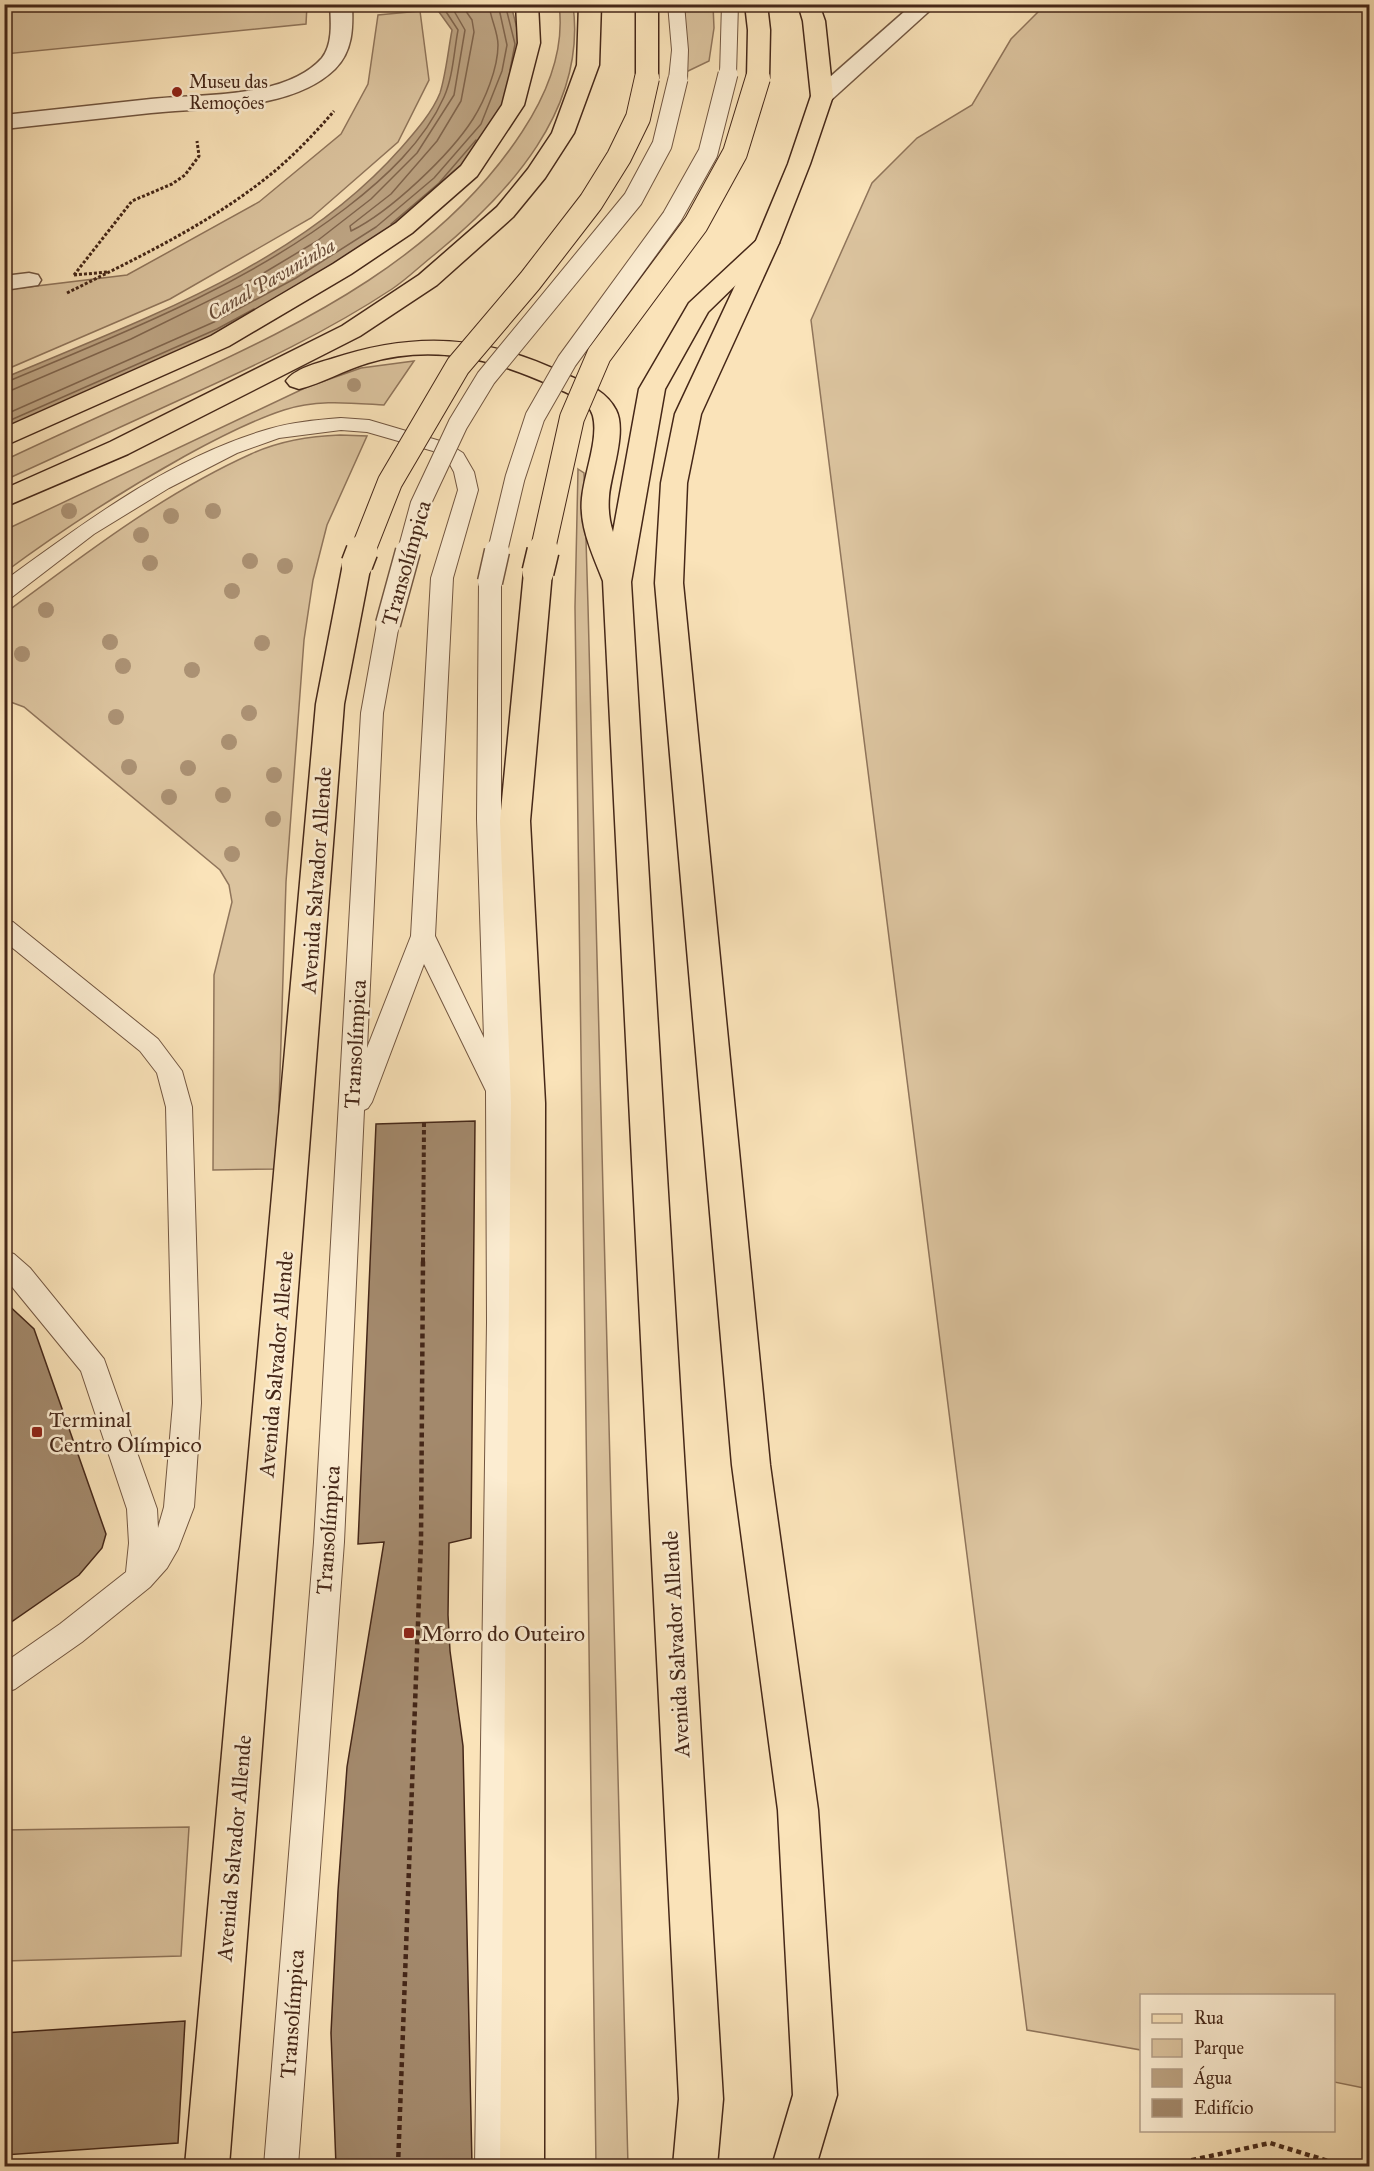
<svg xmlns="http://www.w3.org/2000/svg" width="1374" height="2171" font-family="'IM FELL Great Primer',serif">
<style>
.green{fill:#dbc39e;stroke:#90755b;stroke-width:1.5}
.water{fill:#bca382;stroke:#8c7158;stroke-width:1.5}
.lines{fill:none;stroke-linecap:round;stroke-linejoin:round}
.shore{stroke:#80654d;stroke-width:1.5}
.building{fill:#a3896c;stroke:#452718;stroke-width:1.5}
.service-casing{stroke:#725640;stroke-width:2}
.minor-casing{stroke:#725640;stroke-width:3}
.tertiary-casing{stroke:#725640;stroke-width:3}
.primary-casing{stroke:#452718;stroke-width:3}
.trunk-casing{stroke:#452718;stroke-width:3}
.path-far2{stroke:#452718;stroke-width:3;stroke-dasharray:3 2;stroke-linecap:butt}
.path-far1{stroke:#452718;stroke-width:4;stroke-dasharray:4.5 3;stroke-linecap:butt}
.path{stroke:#452718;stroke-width:4.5;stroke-dasharray:5 4;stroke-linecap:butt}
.service{fill:#fcedd2;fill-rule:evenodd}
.minor{fill:#fcedd2;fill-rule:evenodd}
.tertiary{fill:#fcedd2;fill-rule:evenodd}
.primary{fill:#fae3b9;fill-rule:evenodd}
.trunk{fill:#fae3b9;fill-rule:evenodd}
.service-bridge-far1-casing{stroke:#725640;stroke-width:21;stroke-linecap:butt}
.service-bridge-casing{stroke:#725640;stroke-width:27;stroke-linecap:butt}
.trunk-bridge-far1-casing{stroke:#452718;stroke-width:26;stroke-linecap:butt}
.trunk-bridge-casing{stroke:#452718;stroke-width:34;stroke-linecap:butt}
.service-bridge-far1{stroke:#fcedd2;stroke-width:19}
.service-bridge{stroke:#fcedd2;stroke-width:24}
.trunk-bridge-far1{stroke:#fae3b9;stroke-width:24}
.trunk-bridge{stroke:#fae3b9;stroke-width:31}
.tree{fill:#ab9173}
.poi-dot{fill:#8f2418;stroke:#fcedd2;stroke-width:2}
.labels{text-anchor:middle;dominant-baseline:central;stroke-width:5;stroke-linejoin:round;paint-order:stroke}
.far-poi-label{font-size:18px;fill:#452718;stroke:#fcedd2;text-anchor:start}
.far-water-label{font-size:20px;font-style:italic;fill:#694c38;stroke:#fcedd2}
.street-label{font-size:22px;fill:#452718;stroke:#fcedd2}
.poi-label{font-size:22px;fill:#452718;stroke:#fcedd2;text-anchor:start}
</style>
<rect width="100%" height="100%" fill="#fae3b9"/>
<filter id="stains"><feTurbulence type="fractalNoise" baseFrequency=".00333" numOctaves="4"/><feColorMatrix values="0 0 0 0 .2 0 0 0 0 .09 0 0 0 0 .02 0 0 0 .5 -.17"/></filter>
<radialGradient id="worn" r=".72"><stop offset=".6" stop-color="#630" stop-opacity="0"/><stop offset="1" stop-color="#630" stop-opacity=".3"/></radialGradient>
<path class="green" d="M1046,4L1369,5V2089L1334,2082V1996H1142L1141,2050L1027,2030L811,320L872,183L917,138L972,105L1011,39Z
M4,5L5,4L307,5L306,24L5,54Z
M559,5H573C587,109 509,194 434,255C420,266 407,279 392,289C327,332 256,365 186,397C126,425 65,452 5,480V460C62,433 120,407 178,381C308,321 441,256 522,132C547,94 565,50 559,5Z
M685,5H713L714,28L709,61L686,72Z
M420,11L429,80L398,142L311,218L170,299L5,370L4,290L127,275L259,202L341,134L368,84L378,15Z
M414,361L384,405C351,403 317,399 284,410C250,421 216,439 185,456C122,491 63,529 5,572V530L307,387L361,368Z
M340,435L367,436L327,525L313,580L304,640L286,882L277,1169L213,1170L214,975L232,902L229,885L220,870L24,707L5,700L4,614C82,556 162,494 251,454C279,441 311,436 340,435Z
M578,469L584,473L588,606L628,2166H596L575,607Z
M189,1827L181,1956L5,1961V1830Z"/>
<path class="water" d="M434,5H511L521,44L515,75L492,131L443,187L384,238L219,334L5,429L4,378C143,319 298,265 401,148C415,132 432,113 440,93C446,74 448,51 452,30Z"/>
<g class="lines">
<path class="shore" d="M461,4L472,20L474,32L461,101L437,141L391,194L350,226L351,231C390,212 450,155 473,119C485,100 498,68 498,45C498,31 490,18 489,4
M505,4L515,44L510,70
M391,224L439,183L476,140
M4,383C123,333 243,287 346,208C385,178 424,142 444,97C453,77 454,51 458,30L441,4
M4,391L12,390L131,339L257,277L317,241L371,199L417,153L454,95L465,30L450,4
M4,415L214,322L296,278L376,227L434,178L481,124L502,71L507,45L498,4
M4,423L217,329L254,309"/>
</g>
<path class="building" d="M475,1121L471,1538L449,1543L448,1615L450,1651L463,1746L472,2166H336L331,2033L338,1891L347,1767L384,1542L358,1544L376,1124Z
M4,1301L34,1329L106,1534L102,1548L79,1575L4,1627Z
M185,2021L178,2143L4,2155V2033Z"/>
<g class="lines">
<defs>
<path id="service" d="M668,4H684L688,50L687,79L684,83H672L669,79L672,50Z
M722,4H738L736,74L734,78H722L720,74Z
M341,418L369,420L447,443L463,453L474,472L478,490L453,578L435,936L484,1038L477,819L479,582L482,577L490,576L498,577L501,582V819L512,1095L515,1322L509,2166H475L487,1322L486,1091L424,964L372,1102L368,1108L364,1110L344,1542L298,2166H264L314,1542L361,713L377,624L380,619L388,618L396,619L399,624L383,713L367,1048L411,936L431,578L458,490L454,472L448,461L433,451L367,432L341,430L279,438L237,453L169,488L94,534L12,597L4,598V581C85,522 171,457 269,429C292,422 317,420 341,418Z
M4,920L13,922L158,1039L182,1071L192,1107L201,1403L194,1507L178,1549L167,1568L150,1587L82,1642L15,1689L4,1693V1663L60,1624L126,1572L129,1543L127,1509L81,1371L4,1277V1251L14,1254L30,1268L104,1359L157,1509L158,1528L164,1507L173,1403L166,1107L157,1073L140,1051L4,941Z"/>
<path id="minor" d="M330,4H352C353,28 353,51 335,69C292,111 207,107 151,113C102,118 53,124 4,129V115C53,110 102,104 151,99C200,94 286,99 322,58C333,44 331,22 330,4Z
M29,273L38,275L41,280L38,285L4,290V276Z"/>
<path id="tertiary" d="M913,4H937L830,101L822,103L814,101L811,96L814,91Z"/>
<path id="primary" d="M516,4H538L540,43L524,105L477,176L412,233L351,274L229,346L4,446V428L211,336L333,264L396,223L461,166L502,105L518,43Z
M798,4H819L825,21L833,96L810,164L779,243L701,414L687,483L683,583L770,1465L818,1810L837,2095L816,2166H772L793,2095L778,1810L732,1465L655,583L661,483L675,414L755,243L788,164L811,96L803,21Z"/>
<path id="trunk" d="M579,4H601L599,65L574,133L545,178L513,217L437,285L360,336L128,454L4,507V489L110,442L342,326L419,275L497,207L528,169L552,133L577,65Z
M636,4H658V78L655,83L647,85L639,83L636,78Z
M745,4H767L770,30L769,78L766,83L758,85L750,83L747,78L748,30Z
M767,236L775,238L779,243L708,312L665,389L631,582L723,2099L717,2166H673L679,2099L603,581C593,555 579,527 582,498C584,474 599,439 593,416C589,399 563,392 550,385C491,358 432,344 368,363C344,370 323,383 299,389L290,386L286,381C294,369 317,363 331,359C416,331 484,335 565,374C585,383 606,390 616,410C627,431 611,473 609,496C608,508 609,520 613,532L639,389L689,303L759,238Z
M357,556L367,558L371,564L344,704L229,2166H185L316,704L343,564L347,558Z
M538,564L548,566L552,572L530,821L545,1103L544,2166H500L511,1103L500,821L524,572L528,566Z"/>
</defs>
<use href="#service" class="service-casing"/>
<use href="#minor" class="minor-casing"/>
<use href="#tertiary" class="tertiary-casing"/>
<use href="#primary" class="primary-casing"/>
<use href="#trunk" class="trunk-casing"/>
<path class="path-far2" d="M74,275L132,201L172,184L185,175L199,156L197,141
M74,275L108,272
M67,293C139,257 214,222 276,170C297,152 316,132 334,111"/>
<path class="path-far1" d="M423,1262L424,1122"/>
<path class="path" d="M398,2166L421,1542L423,1260
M1165,2166L1270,2143L1344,2166"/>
<use href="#service" class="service"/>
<use href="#minor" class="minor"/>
<use href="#tertiary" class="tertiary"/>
<use href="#primary" class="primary"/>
<use href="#trunk" class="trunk"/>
<defs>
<path id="service-bridge-far1" d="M407,553L420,505L458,424L486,378L633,199L662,145L678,79
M497,553L515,478L535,417L567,361L672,217L708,153L728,74"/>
<path id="service-bridge" d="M490,582L497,551
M388,624L408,551"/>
<path id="trunk-bridge-far1" d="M362,553L390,482L458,366L530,281L591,202L619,157L638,118L647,78
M542,553L572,418L599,355L696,224L735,153L758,78"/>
<path id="trunk-bridge" d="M357,564L362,551
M538,572L543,551"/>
</defs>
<use href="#service-bridge-far1" class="service-bridge-far1-casing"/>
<use href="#service-bridge" class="service-bridge-casing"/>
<use href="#trunk-bridge-far1" class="trunk-bridge-far1-casing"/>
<use href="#trunk-bridge" class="trunk-bridge-casing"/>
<use href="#service-bridge-far1" class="service-bridge-far1"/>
<use href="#service-bridge" class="service-bridge"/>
<use href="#trunk-bridge-far1" class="trunk-bridge-far1"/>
<use href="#trunk-bridge" class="trunk-bridge"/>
</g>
<g class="tree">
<circle cx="354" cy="385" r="7"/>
<circle cx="69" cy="511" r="8"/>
<circle cx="213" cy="511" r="8"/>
<circle cx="171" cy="516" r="8"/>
<circle cx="141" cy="535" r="8"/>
<circle cx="250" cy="561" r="8"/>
<circle cx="150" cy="563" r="8"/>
<circle cx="285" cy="566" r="8"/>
<circle cx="232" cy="591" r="8"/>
<circle cx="46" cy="610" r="8"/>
<circle cx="110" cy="642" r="8"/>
<circle cx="262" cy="643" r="8"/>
<circle cx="22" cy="654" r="8"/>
<circle cx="123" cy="666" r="8"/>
<circle cx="192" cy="670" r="8"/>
<circle cx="249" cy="713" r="8"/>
<circle cx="116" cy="717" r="8"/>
<circle cx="229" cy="742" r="8"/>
<circle cx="129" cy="767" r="8"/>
<circle cx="188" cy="768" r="8"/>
<circle cx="274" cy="775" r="8"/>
<circle cx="223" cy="795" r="8"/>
<circle cx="169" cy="797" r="8"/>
<circle cx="273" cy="819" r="8"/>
<circle cx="232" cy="854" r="8"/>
</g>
<g class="poi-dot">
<circle cx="177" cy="92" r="6"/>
<rect x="31" y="1426" width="12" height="12" rx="3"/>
<rect x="403" y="1627" width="12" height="12" rx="3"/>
</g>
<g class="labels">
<g class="far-poi-label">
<text x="189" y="82">Museu das<tspan x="189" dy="21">Remoções</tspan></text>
</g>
<g class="far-water-label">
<text transform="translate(271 279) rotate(-30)">Canal Pavuninha</text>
</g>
<g class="street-label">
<text transform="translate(406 563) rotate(-74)">Transolímpica</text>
<text transform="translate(316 880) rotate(-86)">Avenida Salvador Allende</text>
<text transform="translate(355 1044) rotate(-87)">Transolímpica</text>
<text transform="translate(276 1364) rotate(-85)">Avenida Salvador Allende</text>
<text transform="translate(328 1530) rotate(-86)">Transolímpica</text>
<text transform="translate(676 1644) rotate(-93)">Avenida Salvador Allende</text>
<text transform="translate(234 1848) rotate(-85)">Avenida Salvador Allende</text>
<text transform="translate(292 2014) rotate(-86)">Transolímpica</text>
</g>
<g class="poi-label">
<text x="49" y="1419">Terminal<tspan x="49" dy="25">Centro Olímpico</tspan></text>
<text x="421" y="1633">Morro do Outeiro</text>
</g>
</g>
<rect width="1374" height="2171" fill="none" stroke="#fae3b9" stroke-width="24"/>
<rect x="6" y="6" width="1362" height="2159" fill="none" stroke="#452718" stroke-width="3"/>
<rect x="12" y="12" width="1350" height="2147" fill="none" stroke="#452718" stroke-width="1.5"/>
<rect x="1140" y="1994" width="195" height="138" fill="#fcedd2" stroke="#b39e88" stroke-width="1.5"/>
<rect x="1152" y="2014" width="30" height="9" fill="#fae3b9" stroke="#b39e88" stroke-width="1.5"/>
<text x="1194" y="2024" font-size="18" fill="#452718">Rua</text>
<rect x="1152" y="2039" width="30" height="18" fill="#dbc39e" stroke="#b39e88" stroke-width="1.5"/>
<text x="1194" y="2054" font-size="18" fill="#452718">Parque</text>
<rect x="1152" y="2069" width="30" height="18" fill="#bca382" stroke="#b39e88" stroke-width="1.5"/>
<text x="1194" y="2084" font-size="18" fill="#452718">Água</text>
<rect x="1152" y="2099" width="30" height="18" fill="#a3896c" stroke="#b39e88" stroke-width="1.5"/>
<text x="1194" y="2114" font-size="18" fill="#452718">Edifício</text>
<rect width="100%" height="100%" filter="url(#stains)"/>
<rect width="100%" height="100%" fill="url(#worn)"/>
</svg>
